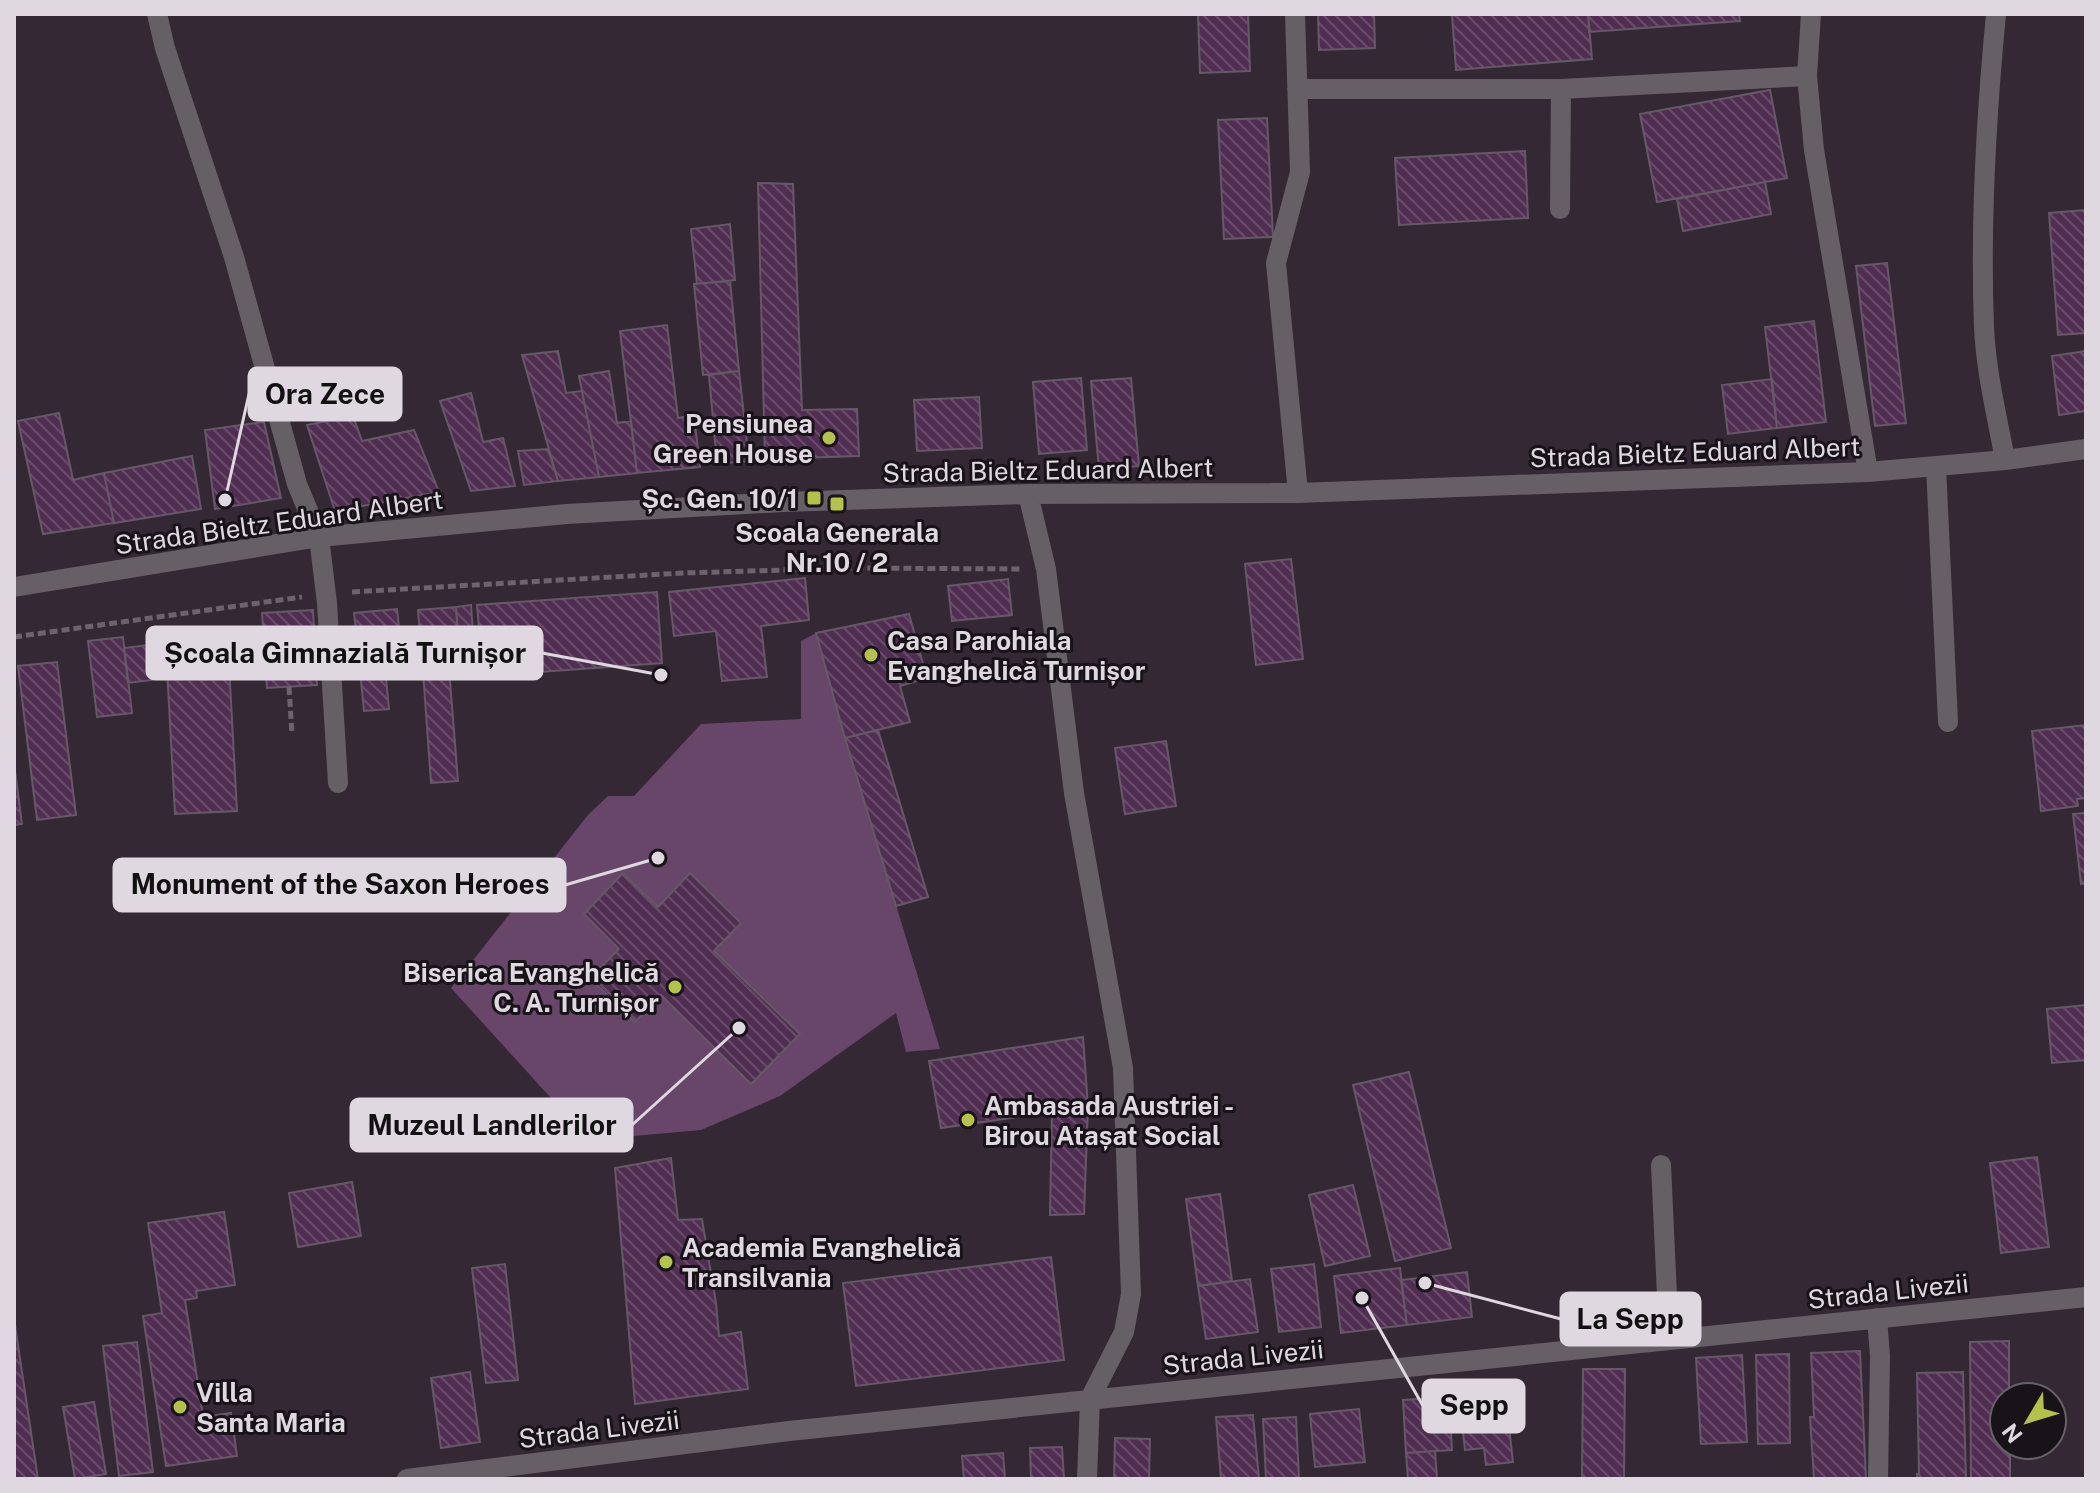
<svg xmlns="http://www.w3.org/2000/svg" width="2100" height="1493" font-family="'Public Sans',sans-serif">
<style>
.park{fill:#674669}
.building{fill:url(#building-back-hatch);stroke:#665867;stroke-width:2}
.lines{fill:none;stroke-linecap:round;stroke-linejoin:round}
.path{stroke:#6d626d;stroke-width:5;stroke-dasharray:8 4;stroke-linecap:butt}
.minor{stroke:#665f66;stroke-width:20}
.poi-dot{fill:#b4c24a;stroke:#181318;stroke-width:3}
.labels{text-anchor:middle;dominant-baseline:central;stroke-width:6;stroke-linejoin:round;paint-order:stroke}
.poi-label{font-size:26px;font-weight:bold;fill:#e0d8e0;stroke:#181318;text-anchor:start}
.street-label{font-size:26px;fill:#e0d8e0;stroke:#181318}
.leader{fill:none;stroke:#e0d8e0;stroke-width:3}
.callout-dot{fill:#e0d8e0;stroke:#181318;stroke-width:3}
.callout{fill:#e0d8e0;stroke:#e0d8e0;stroke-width:3}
.callout-label{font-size:28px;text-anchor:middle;font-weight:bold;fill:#111}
</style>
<defs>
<pattern id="building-back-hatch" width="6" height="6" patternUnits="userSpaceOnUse" patternTransform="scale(2)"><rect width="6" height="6" fill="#502e52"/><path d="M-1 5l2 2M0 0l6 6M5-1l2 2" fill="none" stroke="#694c6b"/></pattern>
</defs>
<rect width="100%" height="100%" fill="#342835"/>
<path class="park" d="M816,633L845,738L940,1049L906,1052L896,1013L780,1096L701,1130L589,1140L451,988L588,815L608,796H634L701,724L801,719V641Z"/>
<path class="building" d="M1198,14H1248L1250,71L1200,73Z
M1318,14H1374L1375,48L1319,50Z
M1452,14H1588L1592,59L1456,70Z
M1588,14H1739L1740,21L1589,32Z
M1770,90L1787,178L1657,202L1640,114Z
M1267,118L1273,237L1224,239L1218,120Z
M1525,151L1528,218L1399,225L1395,158Z
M1765,182L1771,214L1683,231L1677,199Z
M758,183L793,184L802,410L857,409L859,456L765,459Z
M2086,210V333L2058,335L2049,213Z
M730,224L735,280L697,284L691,229Z
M1887,263L1906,423L1875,426L1856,266Z
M730,281L739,371L703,375L694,284Z
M1814,321L1826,422L1777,428L1765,327Z
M667,325L678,418L694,415L700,467L637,473L620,331Z
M558,351L566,393L582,391L599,477L558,481L522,355Z
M2086,351V411L2059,415L2052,356Z
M609,371L617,423L631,421L637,473L599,477L579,376Z
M739,371L749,461L717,464L709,375Z
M1081,378L1087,450L1039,454L1033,382Z
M1131,378L1139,466L1099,469L1091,381Z
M1772,379L1777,428L1728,434L1722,385Z
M471,393L483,442L503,438L515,486L471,491L440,401Z
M979,397L982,448L917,451L914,400Z
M59,413L73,480L104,473L114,523L43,534L18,421Z
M353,416L362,441L414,430L439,492L335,511L307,425Z
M264,422L281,498L215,509L205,430Z
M548,449L558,481L524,485L518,451Z
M192,456L201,509L114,523L104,473Z
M1291,559L1303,659L1256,665L1245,564Z
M805,578L809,620L761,626L767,677L722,681L716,631L674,636L669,592Z
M1008,579L1012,615L952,621L948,586Z
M657,592L662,663L483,676L477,605Z
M471,605L473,633L458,634L456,607Z
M456,607L460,668L423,671L418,610Z
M397,609L403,666L360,671L354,613Z
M313,610L317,685L267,688L262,613Z
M909,614L927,678L900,686L910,722L845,738L816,633Z
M227,628L237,811L175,814L165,632Z
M123,637L132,713L97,717L88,641Z
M148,645L152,680L128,683L124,648Z
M57,662L76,815L37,820L18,666Z
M385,668L389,709L364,711L360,671Z
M449,669L458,781L431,783L423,671Z
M2086,725V798L2077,799L2078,806L2041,811L2032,731Z
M878,730L928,897L896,906L845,738Z
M1166,741L1176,806L1125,814L1115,748Z
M14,763L22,824L14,825Z
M2086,813V883L2081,884L2073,814Z
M623,873L658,907L690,873L741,923L714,951L800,1034L751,1084L661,995L635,1022L590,978L619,949L584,914Z
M2086,1005V1060L2052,1063L2047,1009Z
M1083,1037L1088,1107L1084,1214L1050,1215L1052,1112L941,1128L929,1061Z
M1409,1072L1451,1248L1395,1261L1353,1085Z
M2037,1157L2049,1247L2001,1253L1990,1163Z
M671,1158L678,1220L702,1219L716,1303L719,1336L741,1332L748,1389L635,1404L615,1168Z
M352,1182L361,1236L298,1247L289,1193Z
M1353,1185L1370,1256L1325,1266L1309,1195Z
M1220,1194L1232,1281L1198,1286L1186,1199Z
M224,1212L235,1285L196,1291L197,1298L185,1300L203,1417L231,1413L237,1456L166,1466L143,1316L162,1313L148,1223Z
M1051,1257L1064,1360L856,1386L843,1283Z
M505,1264L518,1380L486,1383L472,1268Z
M1314,1264L1321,1327L1279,1332L1271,1269Z
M1400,1268L1407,1325L1341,1333L1334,1276Z
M1467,1272L1472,1317L1407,1325L1401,1280Z
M1250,1279L1258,1332L1206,1339L1198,1286Z
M15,1325L38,1479H14Z
M2009,1341V1397H2004V1445H2010V1479H1971L1970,1342Z
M137,1342L153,1472L119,1476L103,1346Z
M1860,1351L1866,1479H1814L1810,1417H1814L1811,1353Z
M1789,1354L1790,1443L1758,1444L1756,1355Z
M1742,1355L1747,1442L1701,1444L1696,1358Z
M1583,1369H1625L1624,1479H1582Z
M470,1372L480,1442L441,1448L431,1378Z
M1963,1372L1966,1479H1917V1474H1919L1917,1373Z
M1504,1382L1513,1462L1486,1465L1484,1448L1465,1450L1461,1416L1485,1413L1482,1384Z
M1449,1397L1452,1450L1406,1453L1403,1400Z
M94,1402L106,1474L75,1479L63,1407Z
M1359,1409L1365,1462L1315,1467L1310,1414Z
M1253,1415L1259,1479H1221L1216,1417Z
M1296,1417L1299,1479H1266L1263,1419Z
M1115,1438L1150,1439L1149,1479H1114Z
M1062,1447L1064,1479H1031L1030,1448Z
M1435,1451L1437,1479H1408L1406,1453Z
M1003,1453L1005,1479H964L962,1456Z"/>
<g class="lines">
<path class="path" d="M352,592L683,573L852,568L1021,569
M14,637L302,597
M289,687L292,734"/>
<path class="minor" d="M157,14L165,48L234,257L297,484L319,537L327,603L338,783
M1295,14L1300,172L1276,263L1298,493
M1811,14L1807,76L1814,150L1868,472
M1996,14C1986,118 1980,223 1984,327C1986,372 1997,416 2005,460
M1297,89H1561
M1560,209L1561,89L1807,76
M1936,466L1948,722
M1028,494L1046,569L1074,793L1123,1068L1131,1294L1124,1332L1090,1399L1087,1479
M14,587L319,537L567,514L783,502L1028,494L1298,493L1868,472L2005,460L2086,449
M1661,1165L1669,1339
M1877,1318L1880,1356L1878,1479
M407,1479L789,1431L2086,1297"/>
</g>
<g class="poi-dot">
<circle cx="829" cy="438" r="8"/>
<rect x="806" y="490" width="16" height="16" rx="4"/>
<rect x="829" y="496" width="16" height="16" rx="4"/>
<circle cx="871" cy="655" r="8"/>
<circle cx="675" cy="987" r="8"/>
<circle cx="968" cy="1120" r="8"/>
<circle cx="666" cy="1262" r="8"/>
<circle cx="180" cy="1407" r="8"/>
</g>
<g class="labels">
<g class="poi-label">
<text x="813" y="423" text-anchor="end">Pensiunea<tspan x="813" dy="30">Green House</tspan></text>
<text x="798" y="498" text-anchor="end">Șc. Gen. 10/1</text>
<text x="837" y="532" text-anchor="middle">Scoala Generala<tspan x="837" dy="30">Nr.10 / 2</tspan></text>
<text x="887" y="640">Casa Parohiala<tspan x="887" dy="30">Evanghelică Turnișor</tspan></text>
<text x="659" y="972" text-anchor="end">Biserica Evanghelică<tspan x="659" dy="30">C. A. Turnișor</tspan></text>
<text x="984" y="1105">Ambasada Austriei -<tspan x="984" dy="30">Birou Atașat Social</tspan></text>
<text x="682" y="1247">Academia Evanghelică<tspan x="682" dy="30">Transilvania</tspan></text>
<text x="196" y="1392">Villa<tspan x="196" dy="30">Santa Maria</tspan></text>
</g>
<g class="street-label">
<text transform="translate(1695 452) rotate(-2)">Strada Bieltz Eduard Albert</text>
<text transform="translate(1048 470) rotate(-1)">Strada Bieltz Eduard Albert</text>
<text transform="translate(279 522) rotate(-8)">Strada Bieltz Eduard Albert</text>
<text transform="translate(1888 1291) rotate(-6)">Strada Livezii</text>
<text transform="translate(1243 1357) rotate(-6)">Strada Livezii</text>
<text transform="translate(599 1429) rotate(-7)">Strada Livezii</text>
</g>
</g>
<path class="leader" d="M225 500L249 394M661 675L542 653M658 858L565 885M739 1028L632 1125M1425 1283L1561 1319M1362 1298L1423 1406"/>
<g class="callout-dot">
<circle cx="225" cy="500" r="8"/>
<circle cx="661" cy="675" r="8"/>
<circle cx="658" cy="858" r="8"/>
<circle cx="739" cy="1028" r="8"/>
<circle cx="1425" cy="1283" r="8"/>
<circle cx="1362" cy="1298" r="8"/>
</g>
<g class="callout">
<rect x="249" y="368" width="152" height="52" rx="8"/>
<rect x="147" y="627" width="395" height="52" rx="8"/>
<rect x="114" y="859" width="451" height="52" rx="8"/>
<rect x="351" y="1099" width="281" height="52" rx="8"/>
<rect x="1561" y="1293" width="139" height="52" rx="8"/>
<rect x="1423" y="1380" width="101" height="52" rx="8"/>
</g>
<g class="callout-label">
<text x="325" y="404">Ora Zece</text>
<text x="345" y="663">Școala Gimnazială Turnișor</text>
<text x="340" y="894">Monument of the Saxon Heroes</text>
<text x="492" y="1135">Muzeul Landlerilor</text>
<text x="1630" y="1329">La Sepp</text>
<text x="1474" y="1415">Sepp</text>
</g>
<rect width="2100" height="1493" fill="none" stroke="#e0d8e0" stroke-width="32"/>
<g transform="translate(2028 1421) rotate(232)"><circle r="38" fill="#181318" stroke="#686268" stroke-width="2"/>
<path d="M0-6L14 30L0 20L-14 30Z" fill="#b4c24a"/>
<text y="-12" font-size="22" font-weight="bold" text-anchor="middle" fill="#e0d8e0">N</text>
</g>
</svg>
